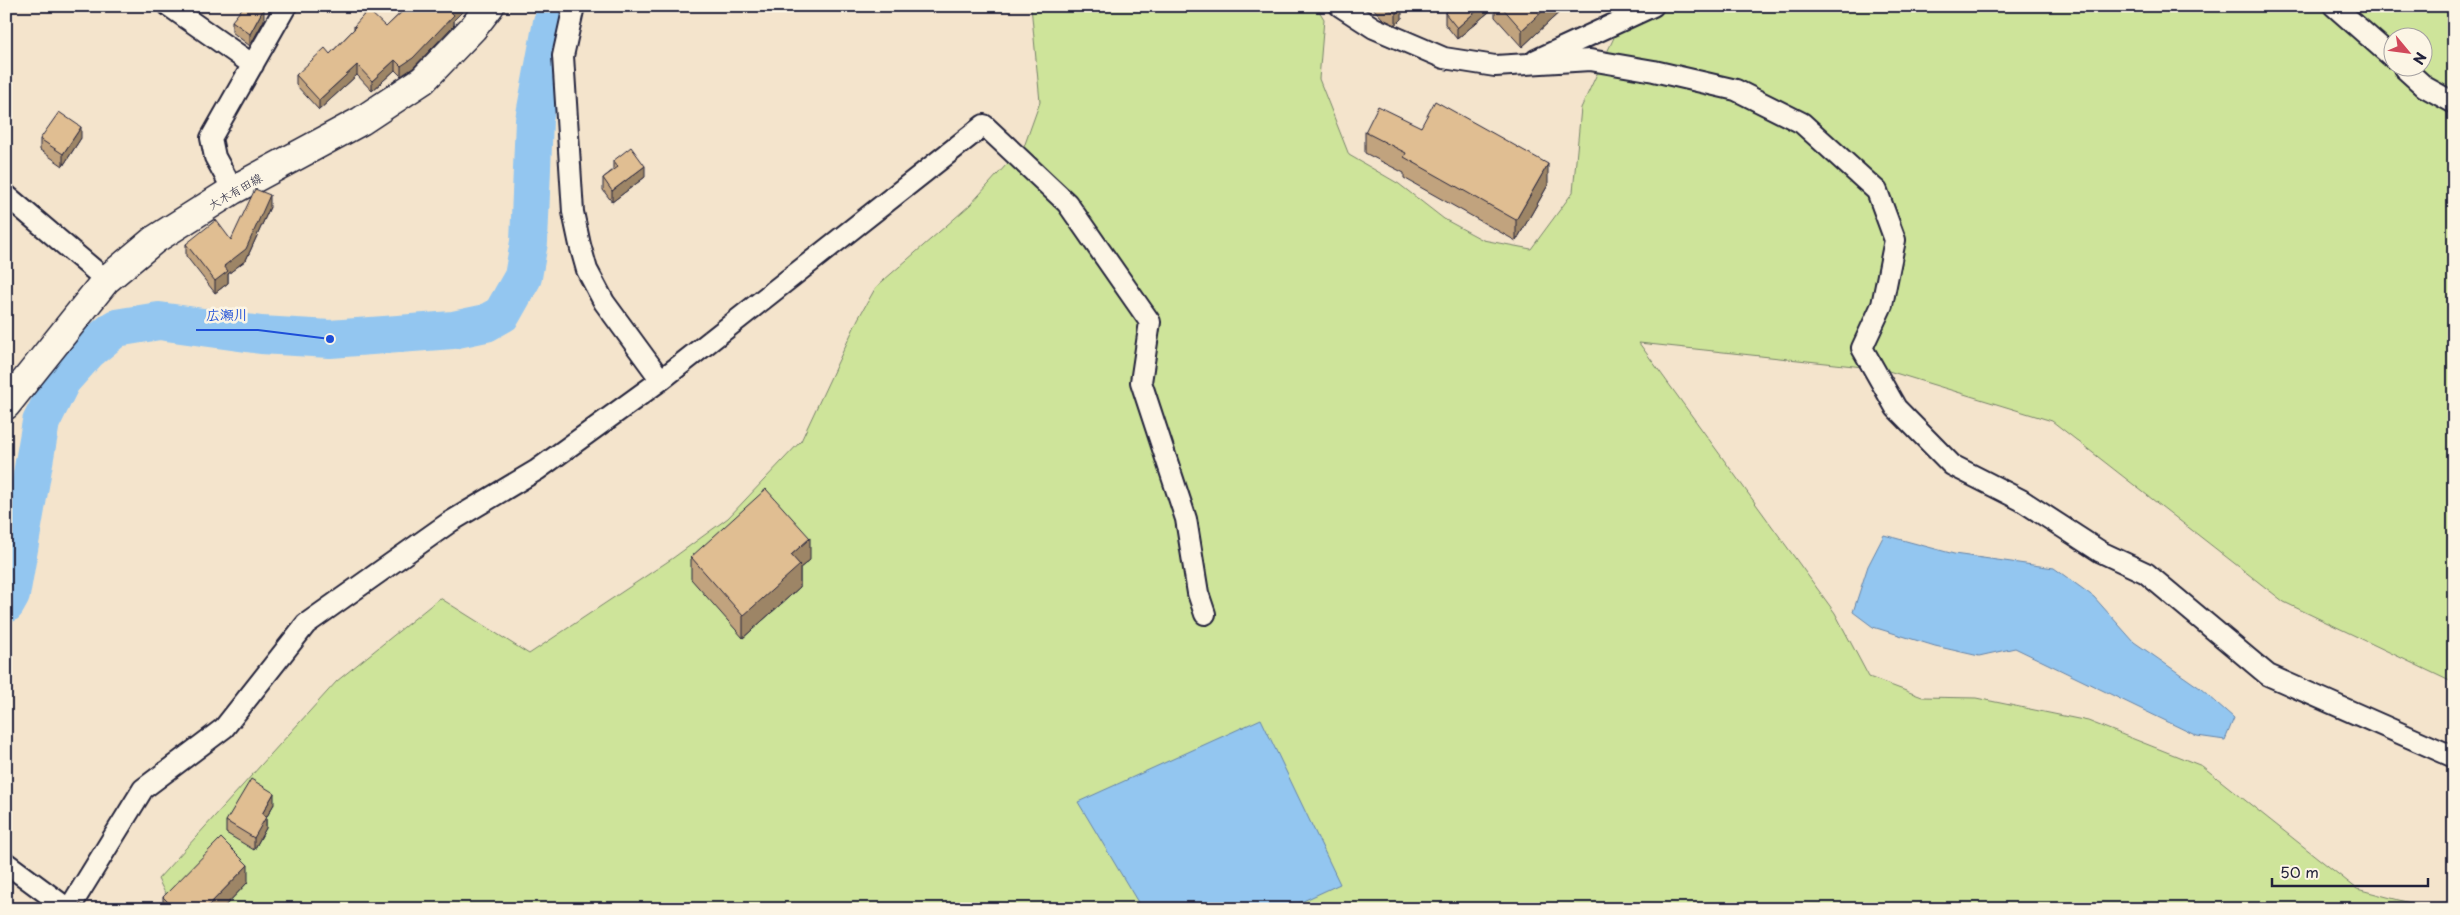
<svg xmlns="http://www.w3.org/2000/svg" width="2460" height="915" font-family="'Playpen Sans','Klee One',sans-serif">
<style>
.green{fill:#cee49a;stroke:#78836a;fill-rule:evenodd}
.water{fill:#93c6f0;stroke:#6684a8}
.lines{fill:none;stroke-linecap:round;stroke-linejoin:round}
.river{stroke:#93c6f0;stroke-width:38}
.minor-casing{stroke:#22223b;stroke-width:24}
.secondary-casing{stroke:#22223b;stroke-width:31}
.minor{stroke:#fcf5e5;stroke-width:20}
.secondary{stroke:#fcf5e5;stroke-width:28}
.wall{fill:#c1a37e;stroke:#22223b}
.shaded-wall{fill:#9d8566;stroke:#22223b}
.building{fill:#e0be92;stroke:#22223b}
.labels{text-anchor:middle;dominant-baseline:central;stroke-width:5;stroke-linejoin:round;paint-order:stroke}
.street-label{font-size:12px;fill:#22223b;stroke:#fcf5e5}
.leader{fill:none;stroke:#1d4ed8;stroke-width:2}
.callout-dot{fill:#1d4ed8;stroke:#fcf5e5;stroke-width:2}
.callout-label{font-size:14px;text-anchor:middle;font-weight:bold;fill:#1d4ed8;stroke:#fcf5e5;stroke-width:5;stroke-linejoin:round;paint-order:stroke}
</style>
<rect width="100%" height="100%" fill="#f4e4cc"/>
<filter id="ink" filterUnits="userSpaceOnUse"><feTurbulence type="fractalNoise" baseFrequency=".02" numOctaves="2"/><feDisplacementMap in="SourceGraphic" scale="10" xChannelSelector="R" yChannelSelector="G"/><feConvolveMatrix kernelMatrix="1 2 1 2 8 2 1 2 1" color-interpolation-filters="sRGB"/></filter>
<g filter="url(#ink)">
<path class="green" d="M1031,6H1316L1324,19L1319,79L1349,155L1399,184L1444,219L1483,240L1531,249L1573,192L1581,108L1618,29L1604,6H2454V683L2284,602L2052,421L1882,369L1639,343L1835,613L1869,677L1922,697L1976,698L2088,721L2202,766L2357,889L2433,909H173L158,879L337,681L440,598L529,654L673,558L728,518L801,441L858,319L876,287L970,205L1025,144L1040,102ZM2392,38H2422V68H2392Z"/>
<path class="water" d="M1884,535L1954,554L2054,568L2094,597L2134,642L2200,688L2234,718L2225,740L2197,736L2015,648L1979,656L1935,646L1873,627L1853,612L1868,566Z
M1261,719L1340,884L1286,909H1142L1078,802Z"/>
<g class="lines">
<path class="river" d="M6,604L11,595L41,422L62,380L88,351L116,328L159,321L261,335L330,339L453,330L486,323L502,314L523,277L529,242L534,120L552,22L561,6"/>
<defs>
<path id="minor" d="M169,6L253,65
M574,6L563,56L573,212L580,245L587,270L604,302L661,380
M1340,6L1374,28L1444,58L1495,66L1590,60L1654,71L1736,90L1802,123L1877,191L1895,240L1882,305L1862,348L1896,408L1952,465L2021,500L2101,552L2146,573L2268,675L2454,757
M2334,6L2392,57
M1536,60L1653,6
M2404,68L2425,87L2454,103
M233,190L215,157L211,138L286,6
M6,195L106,280
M6,863L68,909
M69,909L143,789L224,728L306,624L450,522L537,470L661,380L984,125L1067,203L1150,322L1141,382L1186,519L1198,593L1205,614"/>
<path id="secondary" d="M6,405L106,280L154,240L233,190L361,121L423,80L473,28L490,6"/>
</defs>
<use href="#minor" class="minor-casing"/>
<use href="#secondary" class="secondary-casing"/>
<use href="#minor" class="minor"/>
<use href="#secondary" class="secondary"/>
</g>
<path class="wall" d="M408,6H468L454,20V25L413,68L401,76L395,70L372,91L357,75L319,110L296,85V75L330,54L354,29V26L386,27Z
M1371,6H1400L1402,19L1396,25L1383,19Z
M1490,6V11L1457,39L1445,24V13Z
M1495,6H1566L1522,47L1495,17Z
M264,20L250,46L232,32V21Z
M1421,127L1548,185L1516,241L1404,178V173L1365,153V132Z
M81,138L63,166L40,150V139Z
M613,161L645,177L612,202L603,190V178L613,170Z
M270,207L246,260L228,274V283L215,293L186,256V244L231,240Z
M691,557L810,560L800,568V587L743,638L691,579Z
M274,804L266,818V828L254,850L226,833V821Z
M248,882L222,909H163V897Z"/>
<path class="shaded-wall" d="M457,6H468L454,20V25L413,68L401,76V66Z
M1482,6H1490V11L1457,39V28Z
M1548,6H1566L1522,47V30Z
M264,8V20L250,46V34Z
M1402,8V19L1396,25V13Z
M395,60V70L372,91V81Z
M357,65V75L319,110V100Z
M81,127V138L63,166V154Z
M1548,164V185L1516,241V220Z
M645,166V177L612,202V191Z
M270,195V207L246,260L228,274V283L215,293V281Z
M810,538V560L800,568V587L743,638V616L791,555Z
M274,793V804L266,818V828L254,850V838L262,814Z
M248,865V882L222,909H205Z"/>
<path class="building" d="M244,6H262L264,8L250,34L232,21Z
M408,6H457L451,12L454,15L413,58L401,66L395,60L372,81L357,65L319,100L296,75L325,48L330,54L356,27L354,26L368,10L386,27Z
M1382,6H1400L1402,8L1396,13Z
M1453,6H1482L1457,28L1445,13Z
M1501,6H1548L1522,30Z
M1435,101L1548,164L1516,220L1404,157L1406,153L1365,132L1378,106L1421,127Z
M59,112L81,127L63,154L40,139Z
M631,147L645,166L612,191L603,178L618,167L613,161Z
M255,189L270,195L246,249L224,266L228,271L215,281L186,244L216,220L231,240Z
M766,489L810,538L791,555L800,565L743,616L691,557Z
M251,779L274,793L262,814L266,817L254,838L226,821Z
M221,838L248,865L205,909H175L163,897Z
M80,903L90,909H77Z"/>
</g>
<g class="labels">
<g class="street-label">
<text transform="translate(235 191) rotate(-30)">大木有田線</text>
</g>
</g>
<path class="leader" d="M330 339L258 330H196"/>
<circle class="callout-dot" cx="330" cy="339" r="5"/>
<g class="callout-label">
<text x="227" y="320">広瀬川</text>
</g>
<rect width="2460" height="915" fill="none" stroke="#fcf5e5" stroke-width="25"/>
<rect x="12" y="12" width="2435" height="890" fill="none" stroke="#22223b" stroke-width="2" filter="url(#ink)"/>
<g transform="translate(2408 52) rotate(119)"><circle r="24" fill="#fcf5e5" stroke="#a5a1a1"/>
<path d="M0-4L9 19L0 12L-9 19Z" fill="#d1495b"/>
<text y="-8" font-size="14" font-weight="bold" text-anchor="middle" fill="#22223b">N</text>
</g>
<path d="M2272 878v8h156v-8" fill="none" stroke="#22223b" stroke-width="2.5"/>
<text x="2280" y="878" font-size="15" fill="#22223b" stroke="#fcf5e5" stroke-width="4" paint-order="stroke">50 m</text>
</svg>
